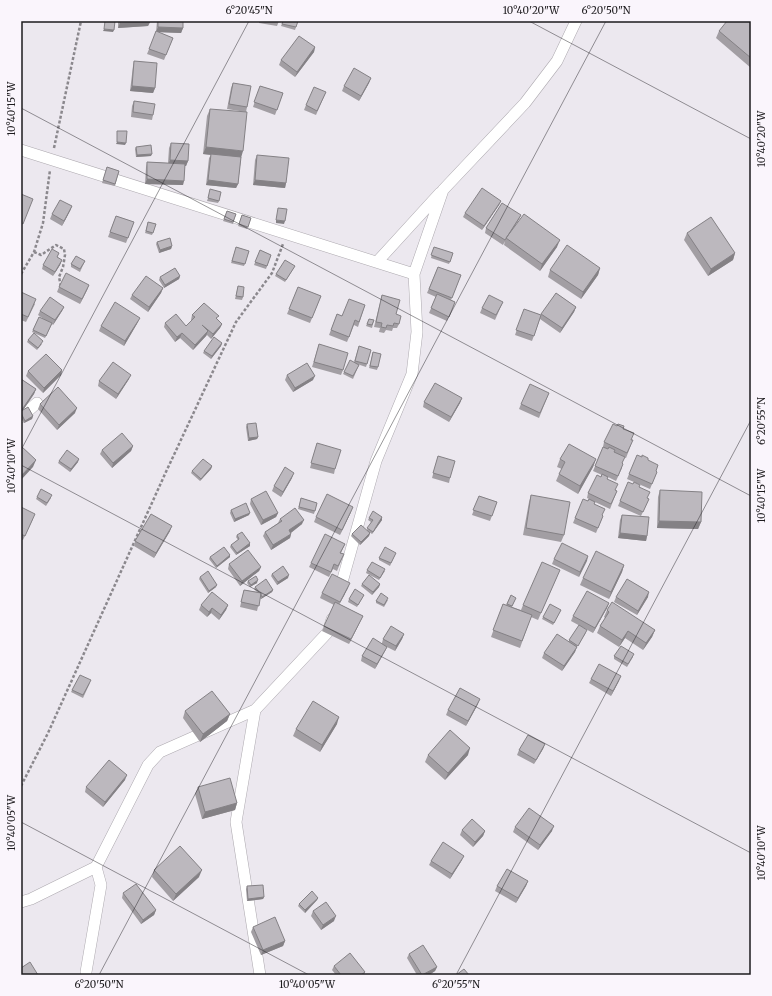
<svg xmlns="http://www.w3.org/2000/svg" width="772" height="996" font-family="Merriweather,serif">
<style>
.lines{fill:none;stroke-linecap:round;stroke-linejoin:round}
.street-casing{stroke:#ada9af;stroke-width:12}
.path{stroke:#8b888d;stroke-width:2.5;stroke-dasharray:3 2;stroke-linecap:butt}
.street{stroke:#fff;stroke-width:11}
.wall{fill:#a29ea3}
.shaded-wall{fill:#848185}
.building{fill:#bcb8be;stroke:#848185}
.ticks{fill:none;stroke:#1d1b1e;stroke-width:1;stroke-opacity:0.45}
.neatline{fill:none;stroke:#1d1b1e;stroke-width:1.5}
.ticks-label{font-size:10px;text-anchor:middle;fill:#1d1b1e}
</style>
<rect width="100%" height="100%" fill="#ece8ef"/>
<g class="lines">
<defs>
<path id="street" d="M21,150L414,274
M377,262L440,193
M21,417L37,403
M339,593L376,461L412,374L417,332L414,274L443,190L525,103L557,61L576,21
M255,710L236,822L260,975
M21,902L31,899L96,867L148,765L160,752L255,710L328,632L332,619
M86,972L101,885L96,867"/>
</defs>
<use href="#street" class="street-casing"/>
<path class="path" d="M54,148L81,21
M34,252L41,255L56,245L64,249L65,255L63,267L59,277L61,287
M21,274L34,252L43,223L50,170
M21,786L48,733L165,474L236,322L272,273L283,244"/>
<use href="#street" class="street"/>
</g>
<path class="wall" d="M118,21H150V22L148,26L118,28Z
M157,21H183V28L181,33L157,32L173,38L164,60L147,54L156,32Z
M259,21H279L277,26L259,23Z
M283,21H298L295,30L281,26Z
M751,21V68L716,38L719,31Z
M315,47L314,52L295,77L279,65L281,60Z
M134,61L155,88L153,93L130,91L133,66Z
M371,78L369,83L359,101L342,91L344,86Z
M233,83L247,107L246,112L227,109L231,88Z
M260,86L283,93L275,115L253,107Z
M326,92L316,115L304,110L306,105Z
M134,101L153,115L152,120L131,117L132,106Z
M210,109L241,158L238,184L236,188L206,185L209,158L211,155L203,154L207,116Z
M171,143L188,161L186,166H185L183,185L145,184L146,167L147,162L168,163L169,148Z
M136,147L151,156L136,157L135,149Z
M257,155L286,183L285,188L253,185L255,160Z
M107,167L119,171L115,186L102,183Z
M210,192L219,201L218,203L207,201Z
M501,201L499,205L482,230L463,217L465,213Z
M72,206L70,211L62,226L50,219L52,214Z
M227,211L236,214L233,224L223,221Z
M242,215L251,218L247,229L238,226Z
M521,215L519,219L513,228L557,247L540,271L504,245L505,241L503,245L485,233L486,228Z
M116,216L134,222L126,243L108,237Z
M148,222L156,224L152,235L145,233Z
M687,233L735,253L733,260L708,276L684,240Z
M157,242L172,246L171,249L159,253L156,244Z
M236,247L249,251L244,266L231,263Z
M434,247L453,253L449,264L431,258Z
M260,250L271,255L266,269L254,265Z
M59,253L57,257L62,260L60,265L53,276L42,269L43,265Z
M85,261L80,272L71,267V264Z
M295,266L285,282L275,276L276,274Z
M438,267L461,275L451,300L455,302L447,321L429,313L436,297L427,293Z
M600,268L598,275L581,299L548,277L550,270Z
M180,276L179,279L164,288L159,280L160,277Z
M89,285L87,290L80,304L57,292L59,287Z
M238,286L243,297L242,300L235,299Z
M298,287L321,296L310,323L287,314Z
M163,288L161,293L148,312L130,299L132,295Z
M21,292L35,304L26,322L21,320Z
M556,293L576,307L574,312L560,333L540,319L532,341L515,335L524,309L541,315Z
M382,295L396,314L399,324L397,328H393L392,331L386,330L384,333L379,332L380,328L374,327Z
M503,302L495,320L480,313L482,308Z
M365,305L358,327L354,325L347,342L329,335L337,314L342,316Z
M64,307L62,311L53,325L52,324L45,338L32,332L39,317L45,320L38,315L40,311Z
M192,315L217,319L222,324L220,328L211,339L207,335L193,350L180,338L175,342L164,327L165,323L186,326L191,321V320Z
M369,319L374,320L372,328L366,326Z
M138,322L124,346L99,331L101,326Z
M28,340L42,344L37,350L27,342Z
M222,343L221,346L211,359L203,353L204,351Z
M319,344L343,370L341,375L312,367Z
M359,346L371,350L366,367L357,364L359,365L353,379L343,374L344,372L354,362Z
M373,352L378,367L377,370L369,368Z
M62,370L61,375L43,393L26,376L28,371Z
M287,375L313,380L293,392L285,380Z
M21,379L36,389L34,394L24,409L33,416L32,419L24,423L21,418Z
M129,379L116,399L98,386L99,381Z
M549,393L539,418L519,409L521,404Z
M462,398L460,403L449,422L423,407L424,402Z
M40,404L75,413L57,430L38,409Z
M247,424L258,437L257,439L248,441L246,427Z
M624,429L632,440L631,445L626,458L624,457L622,463V468L616,481L608,477L607,479L616,491H617L610,509L595,502L594,504L602,515L603,516L596,533L573,523L575,518L589,499L587,498L588,493L601,477L602,475L593,471L603,447L604,442Z
M317,443L335,469L334,474L310,468Z
M133,446L131,451L112,468L100,454L102,450Z
M438,456L450,478L449,483L432,478Z
M560,459H596L593,467L578,494L556,481L559,474L562,469L557,467Z
M648,460L656,471L657,472L650,489L627,479L629,474Z
M59,461L78,462L70,472L58,463Z
M212,466L211,469L200,481L191,473L192,471Z
M292,478L281,497L272,491L274,486Z
M639,487L647,498L649,499L641,516L618,506L620,501Z
M660,490L701,522L698,529L657,528L658,497Z
M531,495L564,535L561,542L523,535L529,502Z
M479,496L497,502L490,521L472,515Z
M37,497L51,498L46,506L36,499Z
M301,498L317,503L314,514L298,509Z
M251,499L278,513L276,517L261,525L250,504Z
M21,507L33,519L23,540H21Z
M231,510L249,515L234,522L230,513Z
M351,512L340,535L314,522L316,517Z
M622,515L647,536L646,541L618,538L620,520Z
M382,517V520L372,534L369,532L370,533L369,536L360,545L351,536L352,534L367,530L371,522L368,520L369,518Z
M280,519L302,524L291,533V534L290,538L271,550L263,536L265,532L278,523Z
M170,531L154,558L134,546L135,541Z
M237,535L250,543V546L236,555L230,547L231,545L238,540L236,537Z
M345,544L341,553L344,554L337,571L333,569L329,577L309,567L311,563Z
M395,555L390,566L379,560V558Z
M588,556L579,577L552,564L554,559Z
M210,557H230L216,568L209,559Z
M229,564L261,567L259,571L240,586L228,569Z
M624,565L622,572L609,599L580,585L583,578Z
M367,570L385,571L379,580L366,573Z
M272,574L288,578L277,585L271,576Z
M200,577L216,587L208,593L199,579Z
M557,577L538,620L531,617L520,648L491,637L503,604L506,605L511,595L515,600L512,607L521,610L523,605Z
M248,581L257,583L250,587L247,583Z
M362,584H380L379,587L372,595L361,586Z
M255,587L273,590L272,592L261,599L260,598L257,611L240,607L244,590L257,592L254,589Z
M348,588L339,604L363,616L349,644L322,631L334,605L320,598L322,593Z
M364,595L357,607L348,602L349,599Z
M616,597H648L637,615L614,602Z
M388,600L384,607L376,603V601Z
M609,603L607,608L593,633L571,621L573,616Z
M201,605H228L226,610L219,620L211,613L207,617L199,610Z
M561,610L553,625L542,619L543,617Z
M607,610L655,630L652,637L643,650L625,638L619,647L597,633L600,626L605,618L604,617Z
M586,633L576,648L575,652L562,671L542,658L544,653L569,641V640Z
M404,634L402,639L395,651L387,647L385,651L375,669L361,661L362,656L382,643L383,639Z
M614,656L633,657L627,667L614,659Z
M591,679L619,681L611,696L589,683Z
M90,683L83,698L71,692L72,690Z
M478,704L466,726L446,715L448,710Z
M185,711L230,714L227,721L200,742L183,718Z
M337,724L320,752L293,736L296,729Z
M545,744L543,749L534,764L517,755L519,750Z
M428,755H468L445,780L425,762Z
M125,780L103,807L85,792L86,787Z
M198,787L237,803L235,810L202,819L195,794Z
M515,827L552,831L538,850L513,832Z
M462,830L485,831L483,836L473,847L460,835Z
M462,860L450,879L429,865L431,861Z
M154,870L199,877L173,901L152,877Z
M528,881L526,886L516,903L495,891L497,886Z
M247,886L264,897L263,899L247,901L246,889Z
M123,893L156,910L154,915L141,924L122,898Z
M318,898L317,900L305,913L298,906L299,904Z
M313,911L334,921L321,930L311,916Z
M253,927L285,941L283,946L261,955L251,932Z
M409,954L437,967L435,971L429,975H417L407,958Z
M334,966L365,972L364,975H336L332,970Z"/>
<path class="shaded-wall" d="M150,22L148,26L118,28L120,23Z
M158,27L183,28L181,33L156,32Z
M104,29L114,30L113,32L103,31Z
M315,47L314,52L295,77L297,72Z
M371,78L369,83L359,101L361,96Z
M132,86L155,88L153,93L130,91Z
M117,142L126,143L125,145L116,144Z
M206,147L243,151L241,158L203,154Z
M152,154L151,156L136,157L137,155Z
M170,160L188,161L186,166L168,165Z
M147,179L184,181L183,185L145,184Z
M208,180L238,184L236,188L206,185Z
M255,180L286,183L285,188L253,185Z
M501,201L499,205L482,230L484,226Z
M72,206L70,211L62,226L64,221Z
M521,215L519,219L507,238H506L503,245L505,240Z
M276,220L285,221L284,224L276,223Z
M560,240L557,247L540,271L542,264Z
M172,246L171,249L159,253L160,250Z
M735,253L733,260L708,276L711,269Z
M62,260L60,265L53,276L55,272Z
M600,268L598,275L581,299L583,292Z
M180,276L179,279L164,288L165,285Z
M89,285L87,290L80,304L82,299Z
M163,288L161,293L148,312L149,307Z
M64,307L62,311L53,325L55,320Z
M576,307L574,312L560,333L562,328Z
M140,318L138,322L124,346L125,341Z
M222,324L220,328L211,339L213,334Z
M208,331L206,336L193,350L195,345Z
M182,333L180,338L175,342L177,337Z
M222,343L221,346L211,359L212,356Z
M62,370L61,375L43,393L44,388Z
M131,375L129,379L116,399L118,394Z
M315,376L313,380L293,392L295,388Z
M36,389L34,394L21,413V411Z
M462,398L460,403L449,422L451,417Z
M77,408L75,413L57,430L59,425Z
M33,416L32,419L24,423L25,421Z
M258,437L257,439L248,441L249,438Z
M133,446L131,451L112,468L113,463Z
M79,459L78,462L70,472L71,469Z
M596,459L593,467L578,494L580,486Z
M36,460L33,467L21,480V476Z
M212,466L211,469L200,481L201,479Z
M294,473L292,478L281,497L283,492Z
M353,507L351,512L340,535L342,530Z
M250,513L249,515L234,522L235,519Z
M278,513L276,517L261,525L263,520Z
M382,517V520L372,534L373,532Z
M304,520L302,524L288,535L289,530Z
M659,521L701,522L698,529L657,528Z
M172,526L170,531L154,558L156,553Z
M370,533L369,536L360,545L361,542Z
M620,533L647,536L646,541L618,538Z
M291,534L290,538L271,550L273,545Z
M250,543V546L236,555L237,553Z
M230,555V557L216,568L217,566Z
M588,556L587,561L579,577L580,572Z
M624,565L622,572L609,599L611,592Z
M261,567L259,571L240,586L242,581Z
M289,575L288,578L277,585L278,582Z
M258,580L257,583L250,587L251,585Z
M350,583L348,588L338,607L340,602Z
M380,584L379,587L372,595L373,592Z
M217,585L216,587L208,593L209,591Z
M273,590L272,592L261,599L262,597Z
M649,592L648,597L637,615L638,611Z
M609,603L607,608L593,633L595,628Z
M228,605L226,610L219,620L221,615Z
M212,608L211,613L207,617L209,612Z
M363,616L349,644L351,639Z
M655,630L652,637L643,650L646,643Z
M628,631L625,638L619,647L622,640Z
M404,634L402,639L395,651L396,646Z
M387,647L385,651L375,669L377,664Z
M577,647L575,652L562,671L564,666Z
M621,676L619,681L611,696L613,691Z
M480,699L478,704L466,726L468,721Z
M230,714L227,721L200,742L203,734Z
M339,717L337,724L320,752L322,745Z
M545,744L543,749L534,764L536,760Z
M470,748L468,755L445,780L448,773Z
M127,775L125,780L103,807L105,802Z
M237,803L235,810L202,819L205,812Z
M554,826L552,831L538,850L540,845Z
M485,831L483,836L473,847L475,842Z
M464,856L462,860L450,879L452,874Z
M202,870L199,877L173,901L176,894Z
M528,881L526,886L516,903L518,898Z
M264,897L263,899L247,901L248,899Z
M318,898L317,900L305,913V910Z
M156,910L154,915L141,924L143,920Z
M336,916L334,921L321,930L323,925Z
M285,941L283,946L261,955L263,950Z
M437,967L435,971L429,975H423Z"/>
<path class="building" d="M105,21H115L114,30L104,29Z
M120,21H150V22L120,23Z
M158,21H183V28L158,27Z
M283,21H298L296,27L282,24Z
M727,21H751V58L719,31Z
M156,31L173,38L166,55L149,49Z
M299,36L315,47L297,72L281,60Z
M134,61L157,63L155,88L132,86Z
M354,68L371,78L361,96L344,86Z
M233,83L251,86L247,107L229,104Z
M260,86L283,93L277,110L254,102Z
M314,87L326,92L317,111L306,105Z
M134,101L155,104L153,115L133,112Z
M210,109L247,112L243,151L206,147Z
M117,131H127L126,143L117,142Z
M171,143L189,144L188,161L170,160Z
M151,145L152,154L137,155L136,147Z
M211,154L241,157L238,184L208,180Z
M257,155L289,158L286,183L255,180Z
M147,162L185,164L184,181L147,179Z
M107,167L119,171L115,184L103,180Z
M482,188L501,201L484,226L465,213Z
M210,189L221,192L219,201L208,198Z
M21,194L33,199L23,224L21,223Z
M60,200L72,206L64,221L52,214Z
M502,203L521,215L505,240L486,228Z
M278,208L287,209L285,221L276,220Z
M227,211L236,214L233,222L224,219Z
M524,214L560,240L542,264L506,238Z
M242,215L251,218L248,227L239,224Z
M116,216L134,222L128,238L110,232Z
M711,217L735,253L711,269L687,233Z
M148,222L156,224L153,233L146,231Z
M170,238L172,246L160,250L157,242Z
M567,245L600,268L583,292L550,270Z
M236,247L249,251L245,264L232,261Z
M434,247L453,253L450,262L431,255Z
M52,249L59,253L57,257L62,260L55,272L43,265Z
M260,250L271,255L267,266L255,262Z
M76,256L85,261L80,269L71,264Z
M285,260L295,266L286,280L276,274Z
M438,267L461,275L452,298L429,289Z
M175,268L180,276L165,285L160,277Z
M66,273L89,285L82,299L59,287Z
M146,276L163,288L149,307L132,295Z
M238,286L244,287L243,297L236,296Z
M298,287L321,296L312,318L289,309Z
M21,292L36,299L28,317L21,314Z
M556,293L576,307L562,328L541,314Z
M437,294L455,302L449,317L431,308Z
M382,295L400,300L396,314L401,316L399,324L394,323L393,326L387,325L386,328L381,327L382,323L376,322Z
M489,295L503,302L496,315L482,308Z
M50,297L64,307L55,320L40,311Z
M349,299L365,305L359,322L355,320L349,337L331,330L337,314L342,316Z
M115,302L140,318L125,341L101,326Z
M204,303L219,316L216,318L222,324L213,334L202,325L208,331L195,345L182,333L177,337L165,323L176,314L186,326L195,317L192,315Z
M524,309L541,315L534,336L516,330Z
M39,317L52,323L46,336L33,330Z
M369,319L374,320L372,325L367,324Z
M34,333L43,341L38,348L28,340Z
M214,337L222,343L212,356L204,351Z
M319,344L348,353L343,370L314,362Z
M359,346L371,350L367,364L355,361Z
M373,352L381,354L378,367L370,366Z
M46,354L62,370L44,388L28,371Z
M350,360L359,365L353,376L344,372Z
M113,362L131,375L118,394L99,381Z
M307,363L315,376L295,388L287,375Z
M21,379L36,389L21,411Z
M435,383L462,398L451,417L424,402Z
M530,384L549,393L540,413L521,404Z
M58,387L77,408L59,425L40,404Z
M28,407L33,416L25,421L21,413V412L23,410Z
M256,423L258,437L249,438L247,424Z
M613,424L617,426L618,424L624,426L623,429L634,433L631,440H633L627,453L604,442Z
M122,433L133,446L113,463L102,450Z
M317,443L341,450L335,469L311,463Z
M569,444L596,459L580,486L559,474L565,462L560,459Z
M21,446L36,460L21,476Z
M603,447L608,449L609,447L615,450L614,452L625,457L622,463L623,464L618,476L595,466Z
M67,450L79,459L71,469L59,461Z
M637,455L642,457V455L648,458V460L658,465L656,471L657,472L652,484L629,474Z
M438,456L455,461L450,478L433,473Z
M203,459L212,466L201,479L192,471Z
M285,467L294,473L283,492L274,486Z
M602,474L608,477L607,479L618,484L615,490L617,491L611,504L588,493L597,475L601,477Z
M628,482L633,484L634,482L640,485L639,487L650,492L647,498L649,499L643,512L620,501Z
M41,489L52,495L47,503L37,497Z
M660,490L702,492L701,522L659,521Z
M266,491L278,513L263,520L251,499Z
M327,494L353,507L342,530L316,517Z
M531,495L570,502L564,535L526,528Z
M479,496L497,502L492,516L473,510Z
M301,498L317,503L315,511L299,507Z
M583,499L588,501L589,499L595,502L594,504L605,509L602,515L603,516L598,528L575,518Z
M246,503L250,513L235,519L231,510Z
M21,507L35,514L25,536L21,534Z
M295,508L304,520L289,530L291,534L273,545L265,532L282,521L280,519Z
M373,511L382,517L373,532L367,528L373,520L369,518Z
M151,514L172,526L156,553L135,541Z
M622,515L649,517L647,536L620,533Z
M361,525L370,533L361,542L352,534Z
M242,532L250,543L237,553L231,545L239,539L237,535Z
M325,534L345,544L340,553L344,554L338,566L334,564L331,572L311,563Z
M562,543L588,556L580,572L554,559Z
M224,547L230,555L217,566L210,557Z
M385,547L396,553L391,563L379,558Z
M248,550L261,567L242,581L229,564Z
M596,551L624,565L611,592L583,578Z
M372,562L385,569L380,578L367,570Z
M542,562L560,570L541,613L523,605Z
M283,566L289,575L278,582L272,574Z
M208,571L217,585L209,591L200,577Z
M332,574L350,583L340,602L322,593Z
M369,575L380,584L373,592L362,584Z
M256,576L258,580L251,585L248,581Z
M266,579L273,590L262,597L261,595V593H260L255,587Z
M627,579L649,592L638,611L616,597Z
M355,589L364,595L358,605L349,599Z
M244,590L261,593L259,606L241,602Z
M587,591L609,603L595,628L573,616Z
M212,592L228,605L221,615L212,608L209,612L201,605Z
M381,593L388,598L384,605L376,601Z
M511,595L516,598L512,606L507,604Z
M335,602L363,616L351,639L324,626Z
M612,602L655,630L646,643L628,631L622,640L600,626L609,612L607,610Z
M503,604L532,615L522,641L493,630Z
M550,604L561,610L554,623L543,617Z
M579,625L587,630L578,646L569,640Z
M391,626L404,634L396,646L383,639Z
M557,634L577,647L564,666L544,653Z
M373,638L387,647L377,664L362,656Z
M621,646L634,654L628,664L614,656Z
M599,664L621,676L613,691L591,679Z
M80,675L91,680L83,695L72,690Z
M460,688L480,699L468,721L448,710Z
M212,691L230,714L203,734L185,711Z
M313,701L339,717L322,745L296,729Z
M450,730L470,748L448,773L428,755Z
M528,735L545,744L536,760L519,750Z
M109,760L127,775L105,802L86,787Z
M230,778L237,803L205,812L198,787Z
M529,808L554,826L540,845L515,827Z
M472,819L485,831L475,842L462,830Z
M443,842L464,856L452,874L431,861Z
M180,846L202,870L176,894L154,870Z
M507,869L528,881L518,898L497,886Z
M136,884L156,910L143,920L123,893Z
M263,885L264,897L248,899L247,886Z
M312,891L318,898L305,910L299,904Z
M326,902L336,916L323,925L313,911Z
M275,917L285,941L263,950L253,927Z
M423,945L437,967L422,975L409,954Z
M350,953L365,972L361,975H341L334,966Z
M30,962L38,975H21V968Z
M464,969L469,975H456Z"/>
<path class="ticks" d="M529,21L751,139M21,108L751,496M21,450L249,21M21,465L751,853M21,822L309,975M99,975L606,21M456,975L751,420"/>
<rect width="772" height="996" fill="none" stroke="#faf5fc" stroke-width="44"/>
<rect x="22" y="22" width="728" height="952" class="neatline"/>
<g class="ticks-label">
<text x="249" y="14">6°20'45"N</text>
<text x="531" y="14">10°40'20"W</text>
<text x="606" y="14">6°20'50"N</text>
<text transform="translate(11 109) rotate(-90)" y="4">10°40'15"W</text>
<text transform="translate(761 139) rotate(-90)" y="4">10°40'20"W</text>
<text transform="translate(761 421) rotate(-90)" y="4">6°20'55"N</text>
<text transform="translate(11 466) rotate(-90)" y="4">10°40'10"W</text>
<text transform="translate(761 496) rotate(-90)" y="4">10°40'15"W</text>
<text transform="translate(11 823) rotate(-90)" y="4">10°40'05"W</text>
<text transform="translate(761 853) rotate(-90)" y="4">10°40'10"W</text>
<text x="99" y="988">6°20'50"N</text>
<text x="307" y="988">10°40'05"W</text>
<text x="456" y="988">6°20'55"N</text>
</g>
</svg>
